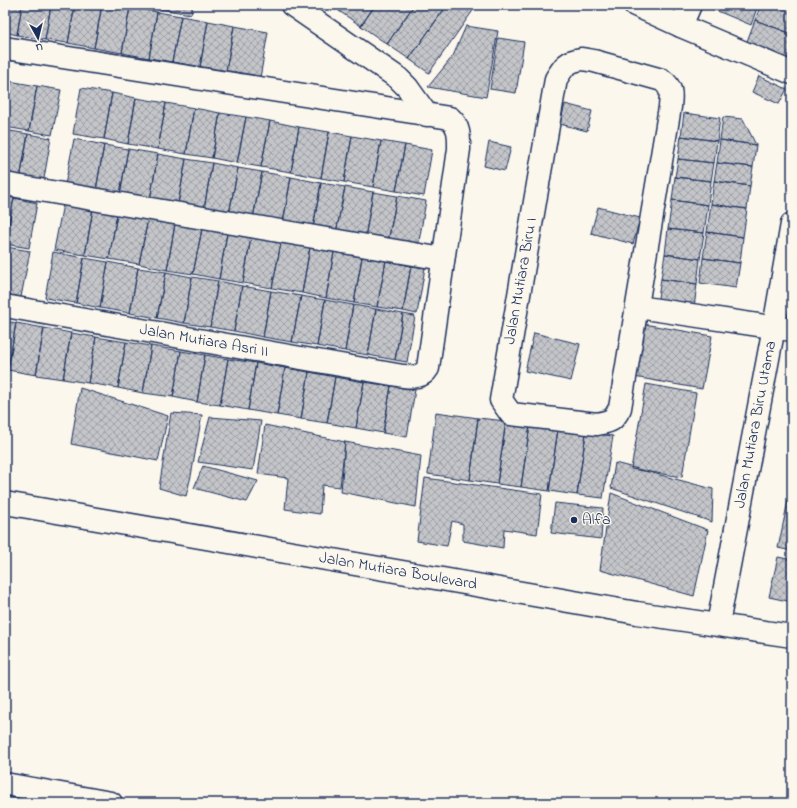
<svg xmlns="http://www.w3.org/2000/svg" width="797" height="808" font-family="'Indie Flower',sans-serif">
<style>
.building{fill:url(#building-cross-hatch);stroke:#1b2f5e}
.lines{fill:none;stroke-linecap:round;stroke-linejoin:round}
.minor-casing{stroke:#1b2f5e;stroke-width:25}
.minor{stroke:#fbf7ec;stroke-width:22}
.poi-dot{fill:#1b2f5e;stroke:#fbf7ec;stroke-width:1.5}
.labels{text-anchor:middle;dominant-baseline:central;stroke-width:3;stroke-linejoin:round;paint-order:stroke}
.street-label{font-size:16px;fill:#1b2f5e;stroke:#fbf7ec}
.poi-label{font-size:16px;fill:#1b2f5e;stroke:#fbf7ec;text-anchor:start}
</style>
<defs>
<pattern id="building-cross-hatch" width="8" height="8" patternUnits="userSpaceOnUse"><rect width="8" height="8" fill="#c3c5c9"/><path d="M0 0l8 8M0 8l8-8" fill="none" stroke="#9ea0a6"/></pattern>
</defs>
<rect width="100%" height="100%" fill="#fbf7ec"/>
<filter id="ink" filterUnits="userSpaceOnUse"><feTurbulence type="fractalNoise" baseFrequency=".025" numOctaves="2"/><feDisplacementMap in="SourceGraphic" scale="8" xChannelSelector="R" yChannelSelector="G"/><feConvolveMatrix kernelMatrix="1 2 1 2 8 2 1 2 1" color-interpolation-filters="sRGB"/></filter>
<g filter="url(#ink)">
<path class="building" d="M5,5H22L17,35L5,32Z
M22,5H51L45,40L17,35Z
M51,5H75L68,43L45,40Z
M75,5H102L94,48L68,43Z
M102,5H117L130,7L122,53L94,48Z
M154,5H193L191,14L153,8Z
M331,5H342L338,10Z
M343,5H375L361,26L339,11Z
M375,5H414L387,44L361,26Z
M414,5H447L409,59L387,44Z
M447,5H468L474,9L429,73L409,59Z
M703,5H758L751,25Z
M761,5H792V34L755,20Z
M130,7L157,12L149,58L122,53Z
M157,12L181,16L172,62L149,58Z
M181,16L208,21L200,67L172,62Z
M755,20L792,34V62L746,44Z
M208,21L234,26L226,71L200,67Z
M234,26L268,32L260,78L226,71Z
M466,26L498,31L486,97L428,87L453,56Z
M498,38L524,42L516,93L490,89Z
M759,76L787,89L779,104L752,92Z
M5,80L9,81L5,103Z
M9,81L37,86L29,131L5,127V103Z
M37,86L61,90L52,135L29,131Z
M81,88L112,93L104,139L73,134Z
M112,93L136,98L128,144L104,139Z
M136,98L166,103L158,149L128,144Z
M166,103L194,108L186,154L158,149Z
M565,104L592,111L587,131L560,124Z
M194,108L220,113L212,158L186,154Z
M220,113L246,117L237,163L212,158Z
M684,113L720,118L717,141L681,136Z
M246,117L270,121L261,167L237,163Z
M723,117L743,119L756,145L720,140Z
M270,121L299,127L291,172L261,167Z
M299,127L329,132L321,178L291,172Z
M5,130L28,134L20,179L5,177Z
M329,132L352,136L344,182L321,178Z
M28,134L51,138L43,184L20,179Z
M352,136L381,141L373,187L344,182Z
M681,136L717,141L714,163L678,159Z
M74,139L104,145L96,190L65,185Z
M720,140L756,145L753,167L717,163Z
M381,141L405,145L396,191L373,187Z
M489,142L511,147L505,171L484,166Z
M104,145L128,149L120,194L96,190Z
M405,145L432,150L424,196L396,191Z
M128,149L158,154L150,200L120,194Z
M158,154L186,159L178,204L150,200Z
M186,159L212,163L204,209L178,204Z
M678,159L714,163L711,181L675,177Z
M212,163L238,168L229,214L204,209Z
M717,163L753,167L750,186L714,181Z
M238,168L262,172L253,218L229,214Z
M262,172L291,177L283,223L253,218Z
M291,177L321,183L313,228L283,223Z
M675,177L711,181L708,205L672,200Z
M714,181L750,186L747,209L711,204Z
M321,183L345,187L336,233L313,228Z
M345,187L373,192L365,238L336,233Z
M373,192L397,196L388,242L365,238Z
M397,196L426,201L418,247L388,242Z
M5,197L14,198L5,244Z
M14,198L37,203L29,248L5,244Z
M672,200L708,205L704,233L668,229Z
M63,204L93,209L85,255L54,250Z
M711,204L747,209L743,237L707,232Z
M598,207L640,218L633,244L591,233Z
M93,209L117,214L109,259L85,255Z
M117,214L148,219L139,264L109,259Z
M148,219L175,224L167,270L139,264Z
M175,224L202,229L193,274L167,270Z
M202,229L227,233L219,279L193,274Z
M668,229L704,233L700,259L665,254Z
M707,232L743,237L740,263L703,258Z
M227,233L251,237L243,283L219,279Z
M251,237L281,243L272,288L243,283Z
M281,243L310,247L302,293L272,288Z
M6,247L30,251L21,297L5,294V255Z
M310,247L334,252L326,298L302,293Z
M53,252L84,258L76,303L45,298Z
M334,252L362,257L354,303L326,298Z
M665,254L700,259L697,284L661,279Z
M362,257L386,261L377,307L354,303Z
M84,258L108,262L100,308L76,303Z
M703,258L740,263L736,288L700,283Z
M386,261L411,266L403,311L377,307Z
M108,262L138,268L130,313L100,308Z
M411,266L425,268L417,314L403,311Z
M138,268L166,272L157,318L130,313Z
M166,272L192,277L184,323L157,318Z
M192,277L218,281L210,327L184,323Z
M661,279L697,284L694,308L657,304Z
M218,281L242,286L234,331L210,327Z
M242,286L271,291L263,337L234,331Z
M271,291L301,296L292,342L263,337Z
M301,296L325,300L317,346L292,342Z
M325,300L353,305L345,351L317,346Z
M353,305L376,309L368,355L345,351Z
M376,309L403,314L395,360L368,355Z
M403,314L415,316L407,362L395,360Z
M5,321L16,323L8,370H5Z
M16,323L44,328L36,375L8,370Z
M644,324L712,336L702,389L634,377Z
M44,328L71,333L63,379L36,375Z
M71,333L96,337L88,383L63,379Z
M534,333L580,344L571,381L525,371Z
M96,337L126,342L118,388L88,383Z
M126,342L151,346L143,393L118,388Z
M151,346L181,351L173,397L143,393Z
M181,351L205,355L197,402L173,397Z
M205,355L228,359L220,405L197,402Z
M228,359L256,363L248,410L220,405Z
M256,363L285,368L277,415L248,410Z
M285,368L309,372L301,419L277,415Z
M309,372L335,377L327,423L301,419Z
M335,377L364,382L356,428L327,423Z
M364,382L391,386L383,433L356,428Z
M646,384L696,393L682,477L631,469Z
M391,386L415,390L407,437L383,433Z
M80,388L168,416L158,461L71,444Z
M436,412L478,418L470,480L428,474Z
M171,413L202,415L191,476L186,496L159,488Z
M210,417L261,421L253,470L198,462Z
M478,418L506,421L497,484L470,480Z
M506,421L530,425L521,487L497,484Z
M265,425L345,442L340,487L322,485L320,514L285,509L288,478L258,474Z
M530,425L558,429L549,491L521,487Z
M558,429L586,433L577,495L549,491Z
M586,433L613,436L603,498L577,495Z
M345,442L421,456L416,507L341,492Z
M615,463L713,489L712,522L611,488Z
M203,466L258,481L247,502L194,488Z
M425,478L542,494L537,534L504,529L503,548L463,541V524L452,521L447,546L417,541Z
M792,482V551L778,548Z
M611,493L708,530L694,596L600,570Z
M555,503L603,508L601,539L551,533Z
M778,557L792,560V602L769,597Z"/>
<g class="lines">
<defs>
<g id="minor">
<path d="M292,5L398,78L407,87L427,115"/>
<path d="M635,5L681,26L792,73"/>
<path d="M681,26L690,5"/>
<path d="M5,48L450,118C460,127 459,137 459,149L428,368C422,378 413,377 403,376L5,306"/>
<path d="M582,59L594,61L662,80C673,88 671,95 670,107L620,408C613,421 612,421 597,424L511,414L501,400L556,79C564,66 567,61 582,59Z"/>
<path d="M5,184L443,259"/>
<path d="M638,307L792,330"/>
<path id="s1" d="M5,503L637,613L792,636"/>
<path id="s2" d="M718,624L774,327L792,224"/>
<path d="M5,784L111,803"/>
</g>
</defs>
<use href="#minor" class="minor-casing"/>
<use href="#minor" class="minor"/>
</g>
</g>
<circle class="poi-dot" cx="574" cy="520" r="4"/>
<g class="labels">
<g class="street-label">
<text transform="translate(521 281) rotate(-80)">Jalan Mutiara Biru I</text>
<text transform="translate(204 341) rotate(10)">Jalan Mutiara Asri II</text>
<text stroke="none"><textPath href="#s2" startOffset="203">Jalan Mutiara Biru Utama</textPath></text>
<text stroke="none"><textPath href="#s1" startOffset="399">Jalan Mutiara Boulevard</textPath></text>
</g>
<g class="poi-label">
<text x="582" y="520">Alfa</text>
</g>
</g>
<rect width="797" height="808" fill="none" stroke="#fbf7ec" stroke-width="20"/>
<rect x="10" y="10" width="777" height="788" fill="none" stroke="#1b2f5e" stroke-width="1.5" filter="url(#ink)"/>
<g transform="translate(38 38) rotate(172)" stroke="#fbf7ec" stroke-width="3" paint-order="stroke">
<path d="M0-3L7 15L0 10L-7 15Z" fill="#1b2f5e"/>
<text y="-6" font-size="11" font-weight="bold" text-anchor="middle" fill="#1b2f5e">U</text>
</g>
</svg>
